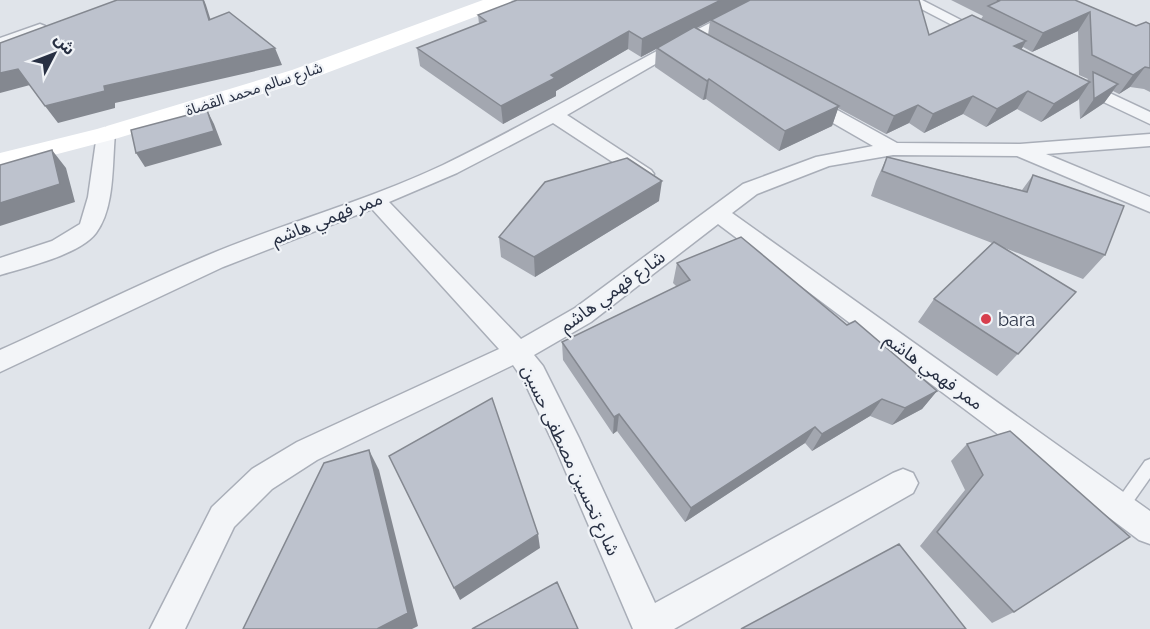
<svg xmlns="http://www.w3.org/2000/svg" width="1150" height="629" font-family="Raleway,'Noto Sans Arabic',sans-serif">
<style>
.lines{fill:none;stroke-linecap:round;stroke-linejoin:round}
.lane-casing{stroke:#a9aeb8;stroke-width:3}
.street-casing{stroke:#a9aeb8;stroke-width:3}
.lane{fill:#f3f5f8;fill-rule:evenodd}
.street{fill:#f3f5f8;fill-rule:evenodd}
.secondary{fill:#fff;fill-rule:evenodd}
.wall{fill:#a3a7b0;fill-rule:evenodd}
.shaded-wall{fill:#848890}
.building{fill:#bdc2cd;stroke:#848890;stroke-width:1.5}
.poi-dot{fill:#d73e4d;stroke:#f0f3f7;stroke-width:2}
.labels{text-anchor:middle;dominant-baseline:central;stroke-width:4.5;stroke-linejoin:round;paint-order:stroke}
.far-street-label{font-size:15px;fill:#283043;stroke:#f0f3f7}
.street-label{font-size:18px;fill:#283043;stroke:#f0f3f7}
.poi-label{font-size:18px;fill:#283043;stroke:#f0f3f7;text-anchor:start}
</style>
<rect width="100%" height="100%" fill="#e0e4ea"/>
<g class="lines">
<defs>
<path id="lane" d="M1150,459V478L1126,512L1121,514L1116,512L1114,507L1116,502L1145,461Z"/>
<path id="street" d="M756,0H775L697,40L567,115L651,170L654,174L651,178H637L553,123L457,173L389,202L521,339L575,308L743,184L816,157L873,146L800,104L797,100L800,96H812L897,143L1020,144L1150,134V146L1046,154L1150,197V212L1017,156L893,155L829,166L757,194L732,213L1150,511V544L1139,540L718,224L591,322L534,355L543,366L579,438L655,603L893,473L903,469L913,473L918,483L913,493L674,629H633L556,449L524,381L513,365L317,460L272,489L234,527L185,629H150L212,507L252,469L297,442L499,349L372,209L223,267L0,372V350C69,319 137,285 206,256C284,223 367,201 443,165C550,113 650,51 756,0Z
M904,0H922L992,36L989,39H979Z
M40,24L45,26L48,29L45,32L0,48V38Z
M1080,79L1150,112V124L1074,88L1071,84Z
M106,128L115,134C112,164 115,208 96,233C79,255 26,267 0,275V258L52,241L80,224L88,197L97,134Z"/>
</defs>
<use href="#lane" class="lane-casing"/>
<use href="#street" class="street-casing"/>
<use href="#lane" class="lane"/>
<use href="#street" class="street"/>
<path class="secondary" d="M483,0H512L509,4L308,80L115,139L0,169V153L97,129L292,70Z"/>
</g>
<path class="wall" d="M517,0L929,35L981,19L983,16L951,0H1075L1136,26L1150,24V92L1144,89L1130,87L1119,94L1113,91L1104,103L1080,119L1079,98L1078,100L1041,122L1017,109L986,127L963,114L924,133L909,123L886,134L838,108L832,126L779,151L706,99L703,100L655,67L656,49L641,57L628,49L556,91V96L503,124L420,66L417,48L479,24L478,15ZM710,21L708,35L697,28ZM1078,31L1079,75L1088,79L1087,80L1021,50L1023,47L1032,52Z
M887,157L1022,190L1033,175L1105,255L1083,279L1005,248L1076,292L997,376L918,322L934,299L992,243L871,196L876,181Z
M659,201L535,277L501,257L499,237Z
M677,263L847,325L937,391L922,409L892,425L870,416L812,451L805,443L685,522L617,431L613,434L563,360L562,342L677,287L673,283Z
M1010,431L1014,612L992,623L920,546L965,490L951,461L967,444Z"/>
<path class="shaded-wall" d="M203,0H204L206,5L216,37L209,20Z
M721,0H751L711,20L710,21L658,48H657L656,49L641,57L642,39Z
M1090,12L1078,31L1032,52L1043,33Z
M629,31L628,49L556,91V96L503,124L501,106L551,75Z
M1026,41L1016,59L1014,46Z
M275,48L282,65L115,103V108L58,123L45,106L104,86Z
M1145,67L1130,87L1119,94L1133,75Z
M18,69L30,85L0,93V73Z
M709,79L706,99L703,100L707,81Z
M1090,82L1078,100L1041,122L1054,104Z
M1118,84L1104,103L1080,119L1094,99Z
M1028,91L1017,109L986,127L997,109Z
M973,96L963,114L924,133L933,114Z
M918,105L909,123L886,134L894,116Z
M839,106L832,126L779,151L785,131Z
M207,110L214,124L222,145L145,167L136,153Z
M52,150L66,168L75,202L0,226V203Z
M662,181L659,201L535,277L534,257Z
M937,391L922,409L892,425L905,408Z
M882,399L870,416L812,451L822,434Z
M619,414L617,431L613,434L614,417Z
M815,427L805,443L685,522L691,508Z
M369,450L379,470L418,626L412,629H377Z
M538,534L540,548L460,600L454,588Z"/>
<path class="building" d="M117,0H203L209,20L229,12L275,48L104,86L105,91L45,106L18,69L0,73V43Z
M517,0H721L642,39L629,31L551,75L555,78L501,106L417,48L486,21L478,15Z
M750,0H919L929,35L972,15L1026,41L1014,46L1090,82L1054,104L1028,91L997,109L973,96L933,114L918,105L894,116L711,20Z
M997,0H1075L1136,26L1146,22L1150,24V68L1145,67L1133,75L1092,55L1090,12L1043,33L988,6L999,1Z
M694,27L839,106L785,131L709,79L707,81L657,48Z
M1093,72L1118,84L1094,99Z
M207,110L214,131L136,153L131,130Z
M52,150L60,184L0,203V165Z
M887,157L1027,192L1033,175L1124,206L1105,255L882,171Z
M627,158L662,181L534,257L499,237L545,182Z
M741,237L847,325L855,321L937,391L905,408L882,399L822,434L815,427L691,508L619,414L614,417L562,342L690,280L677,263Z
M994,242L1076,292L1018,354L934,299Z
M492,398L538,534L454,588L389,456Z
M1010,431L1130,537L1014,612L937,532L983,475L967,444Z
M369,450L408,613L377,629H243L324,463Z
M899,544L966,629H741Z
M557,582L578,629H472Z"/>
<circle class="poi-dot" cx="986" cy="319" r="6"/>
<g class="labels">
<g class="far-street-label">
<text transform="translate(254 89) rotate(-18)">شارع سالم محمد القضاة</text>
</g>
<g class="street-label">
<text transform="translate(327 218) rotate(-21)">ممر فهمي هاشم</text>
<text transform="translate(612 291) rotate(-36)">شارع فهمي هاشم</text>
<text transform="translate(934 371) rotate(36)">ممر فهمي هاشم</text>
<text transform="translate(571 460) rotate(65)">شارع تحسين مصطفى حسين</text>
</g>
<g class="poi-label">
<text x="998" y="319">bara</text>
</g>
</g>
<g transform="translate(54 54) rotate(48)" stroke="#f0f3f7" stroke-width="4.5" paint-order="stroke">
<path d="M0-4.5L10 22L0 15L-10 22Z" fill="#283043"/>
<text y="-9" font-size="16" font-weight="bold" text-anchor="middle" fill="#283043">ش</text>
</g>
</svg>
